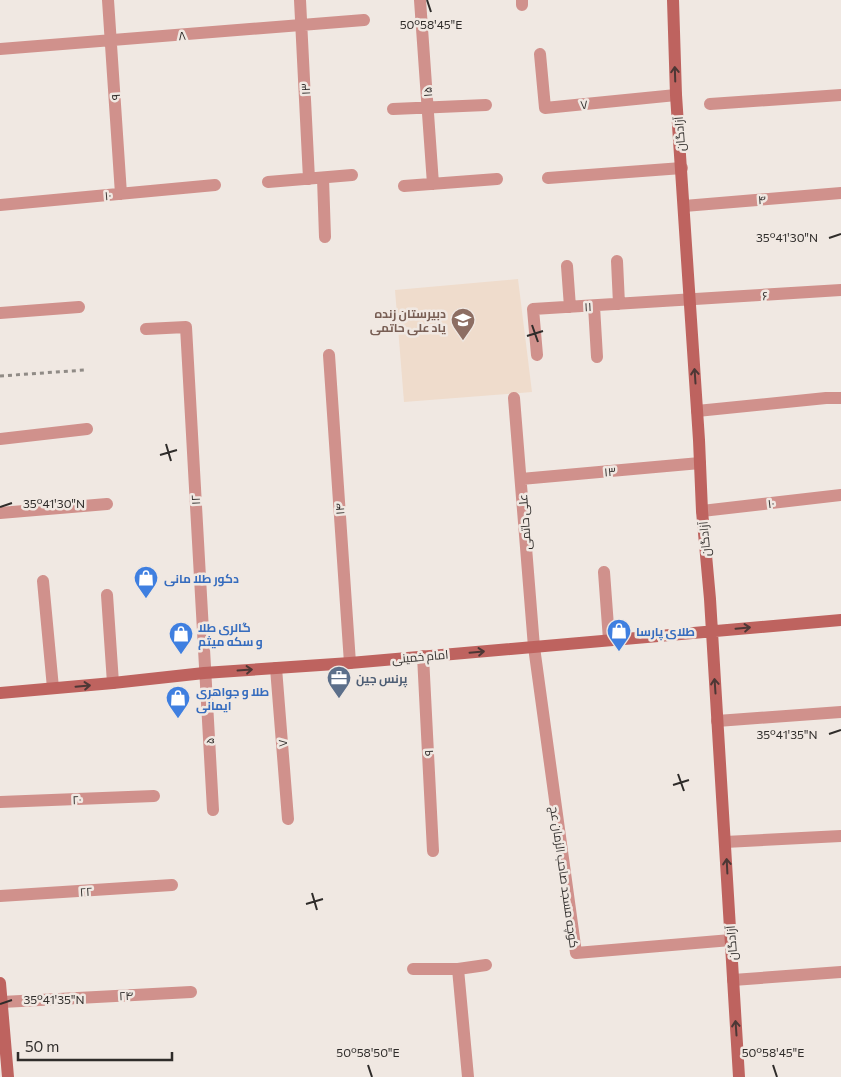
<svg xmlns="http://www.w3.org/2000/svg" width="841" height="1077" font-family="Commissioner,Cairo,sans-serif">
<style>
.education{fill:#efdccc}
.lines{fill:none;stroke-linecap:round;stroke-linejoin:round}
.path{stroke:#908b86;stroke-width:3;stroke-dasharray:4 4;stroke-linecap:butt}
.street{stroke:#d0918c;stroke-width:12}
.secondary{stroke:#be635f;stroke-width:12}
.oneway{stroke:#4c3735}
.ticks{fill:none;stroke:#2f2c2a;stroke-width:2}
.labels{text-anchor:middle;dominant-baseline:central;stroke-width:5;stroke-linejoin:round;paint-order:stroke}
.street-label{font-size:12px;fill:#2f2c2a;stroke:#f0e8e2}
.education-label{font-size:12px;font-weight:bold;fill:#785e54;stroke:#f0e8e2;text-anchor:end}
.shop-label{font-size:12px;font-weight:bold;fill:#366cbe;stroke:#f0e8e2;text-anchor:start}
.service-label{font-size:12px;font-weight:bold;fill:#4e5e75;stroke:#f0e8e2;text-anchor:start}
.ticks-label{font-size:12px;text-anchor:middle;fill:#2f2c2a;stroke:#f0e8e2;stroke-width:5;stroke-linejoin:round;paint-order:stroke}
</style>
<rect width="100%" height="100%" fill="#f0e8e2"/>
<path class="education" d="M518,279L532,392L404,402L395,290Z"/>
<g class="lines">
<path class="path" d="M0,376L85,370"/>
<path class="street" d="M108,0L121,194
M300,0L309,179
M420,0L433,184
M522,0V5
M0,49L364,20
M540,54L545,108L676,95
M710,104L841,95
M393,109L486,105
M323,178L325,237
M548,178L682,168
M268,182L352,175
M404,186L497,179
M0,205L215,185
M684,206L841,193
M617,261L619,304
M567,266L570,307
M594,306L597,357
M0,313L79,307
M146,329L186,327L213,810
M329,355L350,663
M537,355L533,309L841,290
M514,398L534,647L576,953L731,940
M697,411L826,398H841
M0,439L87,429
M521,479L700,463
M702,511L841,495
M0,513L107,504
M604,572L609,640
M43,581L53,688
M107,595L113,683
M423,656L433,851
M276,668L288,819
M717,721L841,712
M0,802L154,796
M725,842L841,836
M0,896L172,885
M413,969H458L486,965
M458,969L468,1077
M733,980L841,972
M2,1002L191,992"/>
<path class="secondary" d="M673,0L676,95L699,440L702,511L710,599L739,1077
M0,693L113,683L204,673L350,663L841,620
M0,983L8,1077"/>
</g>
<defs><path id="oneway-shaft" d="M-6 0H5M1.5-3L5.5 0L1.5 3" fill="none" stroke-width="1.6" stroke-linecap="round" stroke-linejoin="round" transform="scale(1.25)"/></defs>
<g class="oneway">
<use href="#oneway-shaft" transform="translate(675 74) rotate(-92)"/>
<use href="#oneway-shaft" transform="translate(695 376) rotate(-94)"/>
<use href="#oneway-shaft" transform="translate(743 628) rotate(-5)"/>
<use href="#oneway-shaft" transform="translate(477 652) rotate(-5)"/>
<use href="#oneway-shaft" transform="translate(245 670) rotate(-4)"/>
<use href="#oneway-shaft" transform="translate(83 686) rotate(-5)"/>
<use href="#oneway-shaft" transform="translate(715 686) rotate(-94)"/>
<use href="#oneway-shaft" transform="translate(727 866) rotate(-93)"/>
<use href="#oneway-shaft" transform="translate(736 1028) rotate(-94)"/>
</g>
<path class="ticks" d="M427,0L431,12M829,238L841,234M532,325L538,342M527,336L543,331M166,444L171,461M160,455L177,450M0,507L12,503M829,734L841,730M678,774L684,791M673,785L689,780M312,893L317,910M306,904L323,899M0,1004L12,1000M368,1065L372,1077M773,1065L777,1077"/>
<defs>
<symbol id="school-pin" viewBox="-11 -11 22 30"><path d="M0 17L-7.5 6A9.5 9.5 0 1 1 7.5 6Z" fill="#8d6e63" stroke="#f0e8e2"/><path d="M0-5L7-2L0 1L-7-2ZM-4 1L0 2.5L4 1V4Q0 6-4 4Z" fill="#fff"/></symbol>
<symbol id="shop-pin" viewBox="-11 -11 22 30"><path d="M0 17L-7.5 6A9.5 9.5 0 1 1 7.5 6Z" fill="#3f7fe0" stroke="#f0e8e2"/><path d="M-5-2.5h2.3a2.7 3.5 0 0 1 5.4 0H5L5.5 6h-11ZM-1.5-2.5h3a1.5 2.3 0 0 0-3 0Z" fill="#fff"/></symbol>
<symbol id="office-pin" viewBox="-11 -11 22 30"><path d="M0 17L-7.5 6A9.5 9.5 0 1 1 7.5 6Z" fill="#5c6f8a" stroke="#f0e8e2"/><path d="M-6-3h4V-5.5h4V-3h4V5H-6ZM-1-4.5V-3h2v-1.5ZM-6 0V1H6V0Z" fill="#fff"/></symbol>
</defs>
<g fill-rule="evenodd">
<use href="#school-pin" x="449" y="306" width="28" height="38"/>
<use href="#shop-pin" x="132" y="564" width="28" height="38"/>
<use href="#shop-pin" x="605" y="617" width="28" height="38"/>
<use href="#shop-pin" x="167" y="620" width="28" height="38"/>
<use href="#office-pin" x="325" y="664" width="28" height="38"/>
<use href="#shop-pin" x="164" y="684" width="28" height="38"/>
</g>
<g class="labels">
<g class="street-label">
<text transform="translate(182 35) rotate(-5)">۸</text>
<text transform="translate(305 89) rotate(-93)">۱۳</text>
<text transform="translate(427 92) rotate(-94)">۱۵</text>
<text transform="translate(115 97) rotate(-94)">۹</text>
<text transform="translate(584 104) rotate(-6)">۷</text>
<text transform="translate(679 134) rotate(-94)">آزادگان</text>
<text transform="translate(108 195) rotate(-5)">۱۰</text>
<text transform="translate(762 199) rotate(-4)">۴</text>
<text transform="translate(765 295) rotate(-4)">۶</text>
<text transform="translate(588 306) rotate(-3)">۱۱</text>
<text transform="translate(610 471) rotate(-5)">۱۳</text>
<text transform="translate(195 500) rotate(-93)">۱۲</text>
<text transform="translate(771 503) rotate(-7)">۱۰</text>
<text transform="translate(339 509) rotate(-94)">۱۴</text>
<text transform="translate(524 522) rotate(-94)">علی حاتمی</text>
<text transform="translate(704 539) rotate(-95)">آزادگان</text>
<text transform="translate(420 656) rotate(-5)">امام خمینی</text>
<text transform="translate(209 741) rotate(-93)">۵</text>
<text transform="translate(282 743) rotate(-94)">۷</text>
<text transform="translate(428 753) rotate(-93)">۹</text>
<text transform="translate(77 799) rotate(-2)">۲۰</text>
<text transform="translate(565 877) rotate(82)">کوچه مسجد صاحب الزمان عج</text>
<text transform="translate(86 891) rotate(-4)">۲۲</text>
<text transform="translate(731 943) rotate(-94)">آزادگان</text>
<text transform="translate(126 995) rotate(-3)">۲۴</text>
</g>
<g class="education-label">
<text x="446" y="313">دبیرستان زنده<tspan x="446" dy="14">یاد علی حاتمی</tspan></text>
</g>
<g class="shop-label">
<text x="164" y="578">دکور طلا مانی</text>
<text x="198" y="627">گالری طلا<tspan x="198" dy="14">و سکه میثم</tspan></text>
<text x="636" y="631">طلای پارسا</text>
<text x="196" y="691">طلا و جواهری<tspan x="196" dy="14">ایمانی</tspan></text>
</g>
<g class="service-label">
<text x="356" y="678">پرنس جین</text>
</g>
</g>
<g class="ticks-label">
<text x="431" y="29">50°58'45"E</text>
<text x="787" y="242">35°41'30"N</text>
<text x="54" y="508">35°41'30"N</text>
<text x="787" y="739">35°41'35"N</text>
<text x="54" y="1004">35°41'35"N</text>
<text x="368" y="1057">50°58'50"E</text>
<text x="773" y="1057">50°58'45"E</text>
</g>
<path d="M18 1052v8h154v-8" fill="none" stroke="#2f2c2a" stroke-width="2.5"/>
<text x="25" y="1052" font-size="15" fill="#2f2c2a" stroke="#f0e8e2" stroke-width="4" paint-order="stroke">50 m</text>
</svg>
